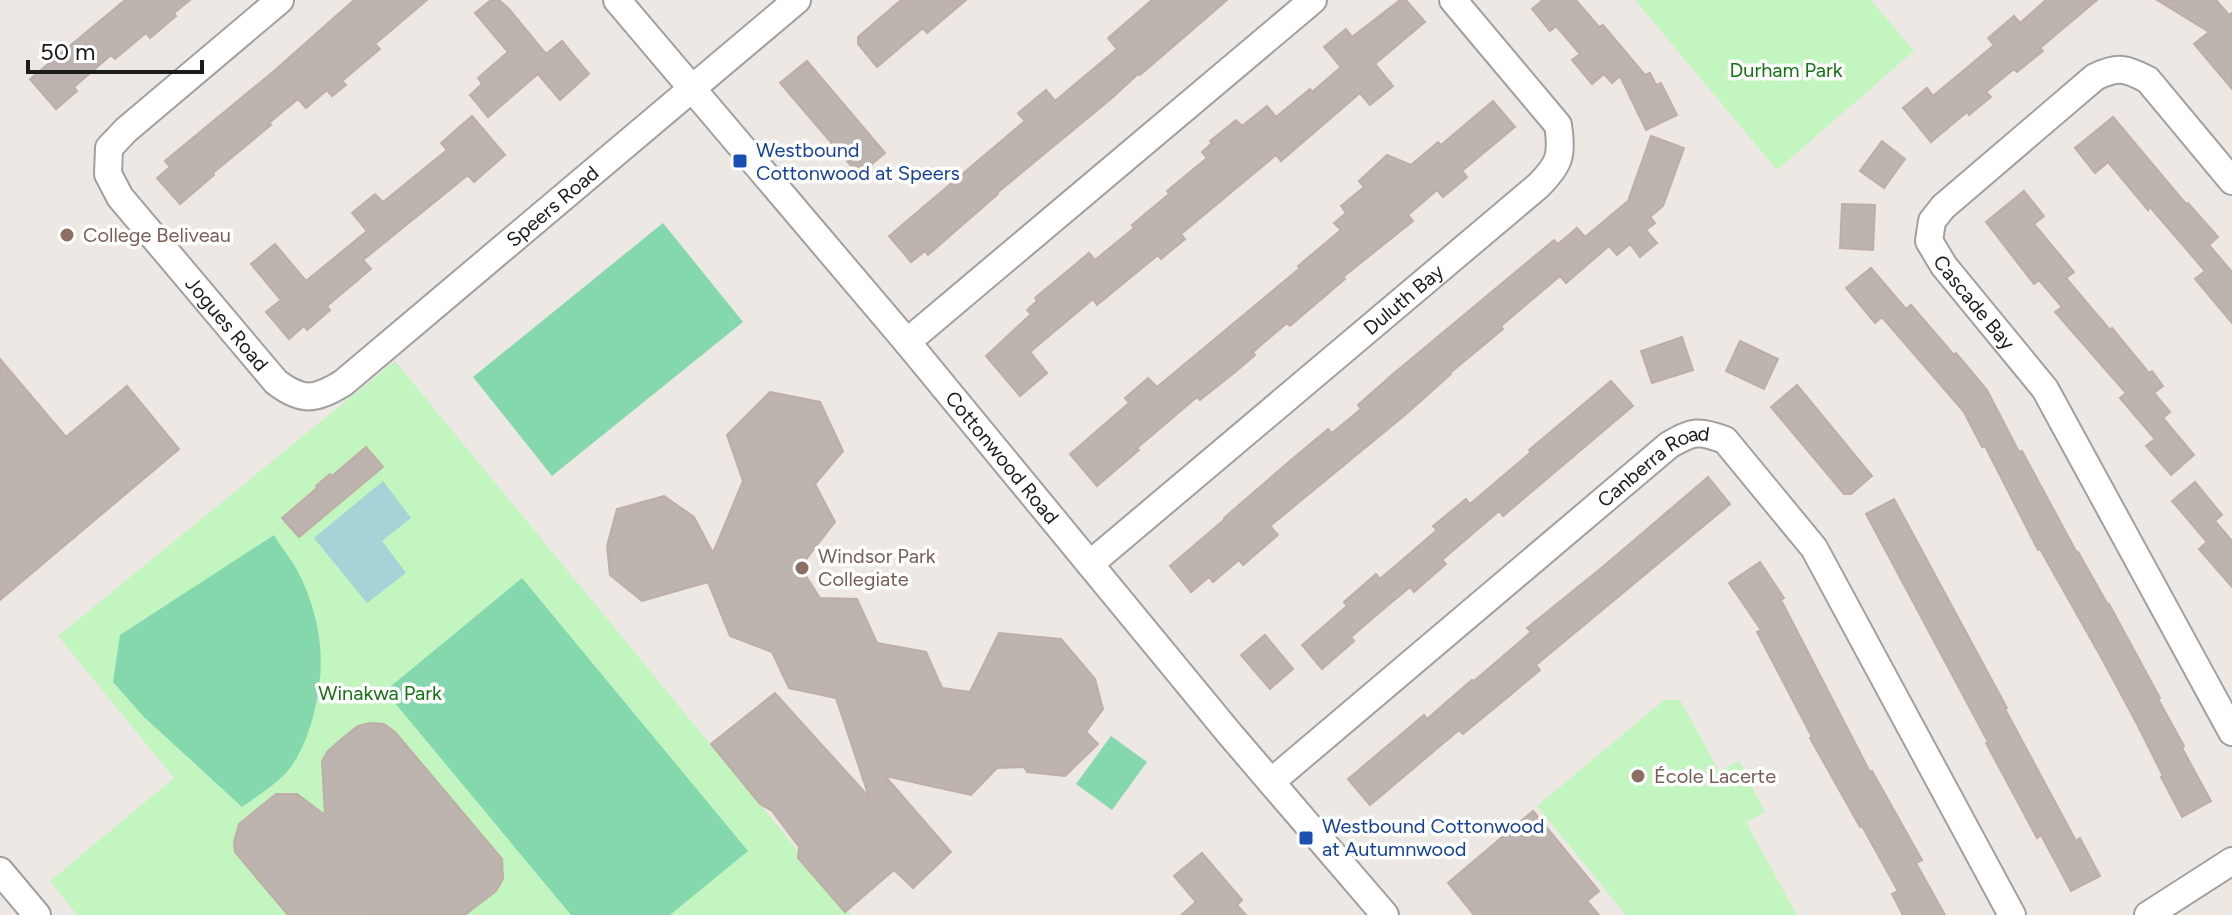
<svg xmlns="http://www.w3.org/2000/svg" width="2232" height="915" font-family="Figtree,sans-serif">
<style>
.park{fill:#c3f5c1}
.pitch{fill:#85d8ae}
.water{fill:#a5d3d8}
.building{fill:#bdb3af;stroke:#beaea6;stroke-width:2}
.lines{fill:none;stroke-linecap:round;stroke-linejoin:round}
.minor-casing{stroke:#a0a0a0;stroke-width:30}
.minor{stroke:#fff;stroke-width:26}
.transit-dot{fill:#1a4fb4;stroke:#fff;stroke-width:3}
.education-dot{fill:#8d6e63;stroke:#fff;stroke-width:3}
.labels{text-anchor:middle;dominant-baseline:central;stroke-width:7;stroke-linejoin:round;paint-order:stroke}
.park-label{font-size:20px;fill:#157312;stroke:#fff}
.transit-label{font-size:20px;fill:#164399;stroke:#fff;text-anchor:start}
.street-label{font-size:20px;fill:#1c1c1c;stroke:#fff}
.education-label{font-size:20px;fill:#785e54;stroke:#fff;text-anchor:start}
</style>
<rect width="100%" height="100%" fill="#ede8e3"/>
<path class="park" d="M1635,0H1871L1914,51L1777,170Z
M395,361L851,915H77L50,881L174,778L58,636Z
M1664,700H1680L1719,771L1739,761L1765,812L1746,822L1797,915H1626L1537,806Z"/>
<path class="pitch" d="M663,223L743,322L552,476L473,377Z
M274,535C283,550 296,565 303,582C322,626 326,667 314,713C309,733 300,758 285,774C273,786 256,797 242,807L143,716L113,682L120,635Z
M522,578L748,851L670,915H571L385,691Z
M1111,736L1147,762L1112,810L1076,784Z"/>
<path class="water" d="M383,481L411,518L382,541L406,573L367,603L314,538Z"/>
<path class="building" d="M125,0H190L174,13L176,16L150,38L146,33L115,59L111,55L74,87L77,91L56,109L30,79Z
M354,0H427L375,44L380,49L342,81L346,85L332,96L327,90L306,108L298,99L269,123L271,125L213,173L214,175L180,204L157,178L170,167L165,161L274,71Z
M491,0H499L509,9L546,54L562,41L589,74L560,100L538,74L488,117L470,95L482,84L478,78L508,52L475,13Z
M901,0H966L927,33L923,28L877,67L858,44V37Z
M1152,0H1227L1140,75L1138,74L1112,98L997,193L998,194L928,255L925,251L911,262L889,236L1025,121L1018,113L1046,90L1055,101L1117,49L1108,38Z
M1400,0H1406L1425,22L1375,64L1393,86L1370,105L1360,93L1281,161L1276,155L1234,190L1181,234L1185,239L1161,259L1158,255L1097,305L1093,299L1030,352L1047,373L1020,396L986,356L1031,314L1027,310L1037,301L1035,298L1089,253L1095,260L1134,228L1132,225L1169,194L1167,191L1207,158L1202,152L1212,143L1210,141L1236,120L1242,126L1267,106L1276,117L1310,89L1312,92L1341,67L1324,47L1346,29L1352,37Z
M1543,0H1576L1599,27L1603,25L1645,75L1650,73L1656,85L1661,83L1677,115L1646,130L1620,76L1612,83L1604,74L1592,84L1572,60L1580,54L1556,26L1550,31L1532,9Z
M2046,0H2097L2040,48L2043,51L2017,72L2014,69L1986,92L1991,97L1969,115L1967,112L1931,142L1903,108L1927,88L1933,96L1994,45L1988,38L2014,16L2020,23Z
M2157,0H2216L2229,15L2232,13V89L2194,44L2209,32Z
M807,61L885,153L859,175L780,83Z
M1493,101L1515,127L1462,171L1467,177L1443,197L1437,190L1408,215L1413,221L1343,277L1345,279L1290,326L1287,323L1253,352L1255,355L1234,373L1200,400L1197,397L1137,448L1139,450L1097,486L1070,454L1129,403L1125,398L1148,378L1157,387L1300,268L1298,266L1341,230L1334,223L1346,213L1341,206L1364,187L1359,181L1387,155L1411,165L1438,142L1441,145Z
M472,116L505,155L474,182L468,175L363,260L371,269L327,306L330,310L307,330L304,326L289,339L266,312L281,300L251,264L275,244L306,281L367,231L352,213L375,194L383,202L447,150L441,143Z
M2113,117L2186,204L2188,203L2218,237L2209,245L2232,272V323L2195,279L2205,271L2150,207L2148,210L2108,162L2095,173L2075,148Z
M1651,136L1684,148L1663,206L1650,217L1655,223L1646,230L1657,243L1640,257L1630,244L1617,255L1609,246L1566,283L1560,276L1501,326L1503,329L1450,373L1451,374L1405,415L1270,526L1278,535L1243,565L1239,560L1213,582L1209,577L1191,592L1170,566L1225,519L1224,518L1291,460L1328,429L1332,433L1361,409L1358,405L1393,374L1554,240L1558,244L1577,228L1585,237L1628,201Z
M1882,141L1905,159L1884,188L1860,171Z
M2024,191L2044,216L2034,224L2074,272L2066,278L2110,330L2112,328L2149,373L2152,371L2163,386L2154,393L2170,412L2163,418L2194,455L2171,475L2146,446L2155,439L2120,398L2126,393L2055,312L2062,307L2039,280L2034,284L1986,222Z
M1842,204L1875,205L1873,250L1840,248Z
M1871,268L1906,309L1911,305L1954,355L1956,353L1987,390L2019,452L2022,451L2077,553L2078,552L2108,605L2109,604L2160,698L2158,699L2184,746L2182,748L2211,801L2182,817L2161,777L2163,776L2137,724L2101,657L2040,549L2038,550L1985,446L1982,447L1964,412L1882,317L1875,323L1846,288Z
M1682,337L1693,370L1652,383L1641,351Z
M1740,341L1778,359L1764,389L1726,371Z
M0,359L66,437L127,386L179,449L0,600Z
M1611,381L1633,406L1503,516L1499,511L1442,560L1446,564L1414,592L1410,587L1380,612L1351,637L1354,641L1322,669L1302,645L1347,606L1344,602L1376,574L1380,579L1437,530L1433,526L1466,499L1470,504L1531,452L1529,450Z
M1797,385L1872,476L1851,494H1844L1771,407Z
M770,392L820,402L843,451L815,484L835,522L800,567L820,598L857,599L877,643L926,652L942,688L970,692L999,633L1061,639L1095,679L1103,709L1086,732L1098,744L1065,776L1027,772L1024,767L997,768L971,795L885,776L951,852L913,888L894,870L845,912L798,858L799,847L772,811L760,804L711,744L775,693L869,797L836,698L789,688L772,652L730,636L708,582L642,601L610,575L607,546L617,509L664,496L694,517L713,553L743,481L727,435Z
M366,447L383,467L299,537L282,518L317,488L316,486L330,474L332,476Z
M1708,477L1730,504L1536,665L1540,670L1508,697L1463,734L1459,730L1370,805L1348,779L1424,715L1427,719L1472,680L1474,681L1531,632L1527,628L1605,565Z
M2195,482L2222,515L2215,521L2232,541V587L2199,549L2207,542L2172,501Z
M1894,499L2007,708L2005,709L2076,841L2080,838L2100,876L2071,891L2041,835L2037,838L1986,743L1988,742L1866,514Z
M1760,562L1784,598L1781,600L1870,772L1872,771L1922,860L1916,863L1945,915H1903L1892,894L1898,891L1862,826L1860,827L1810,738L1812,737L1757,632L1761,630L1729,583Z
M1265,635L1293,669L1270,689L1241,655Z
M370,723L384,724L395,732L502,859L503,879L496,891L466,914L288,915L235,852L234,842L239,824L276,794H297L325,815L322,761L328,751L344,737L358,726Z
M1533,811L1599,891L1587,901L1599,915H1474L1448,883Z
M1202,853L1242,900L1237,905L1246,915H1181L1196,902L1174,876Z"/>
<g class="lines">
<defs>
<g id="minor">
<path id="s1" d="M280,0L126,130L109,148L108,174L120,197L276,382C302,402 316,400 343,383L797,0"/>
<path id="s2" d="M617,0L907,342L1229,733L1385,915"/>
<path id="s3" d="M2232,181L2148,80C2126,68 2118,66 2095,77L1943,207L1932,221L1929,241L1944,266L2045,389L2232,732"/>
<path d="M907,342L1313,0"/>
<path id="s4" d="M1090,564L1538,186C1559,165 1563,156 1558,125L1453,0"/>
<path id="s5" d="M1271,782L1669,445C1693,431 1699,430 1725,440L1814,548L2012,915"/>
<path d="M0,871L37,915"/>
<path d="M2148,915L2232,861"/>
</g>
</defs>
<use href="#minor" class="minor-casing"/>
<use href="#minor" class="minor"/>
</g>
<g class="transit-dot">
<rect x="732" y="153" width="16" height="16" rx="4"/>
<rect x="1298" y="830" width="16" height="16" rx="4"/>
</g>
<g class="education-dot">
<circle cx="67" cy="235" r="8"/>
<circle cx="802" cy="568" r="8"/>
<circle cx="1638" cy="776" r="8"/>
</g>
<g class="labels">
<g class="park-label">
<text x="1786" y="70">Durham Park</text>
<text x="380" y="693">Winakwa Park</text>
</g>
<g class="transit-label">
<text x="756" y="150">Westbound<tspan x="756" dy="23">Cottonwood at Speers</tspan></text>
<text x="1322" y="826">Westbound Cottonwood<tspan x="1322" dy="23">at Autumnwood</tspan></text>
</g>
<g class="street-label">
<text stroke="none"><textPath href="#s1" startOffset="868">Speers Road</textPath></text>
<text stroke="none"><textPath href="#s4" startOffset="410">Duluth Bay</textPath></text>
<text stroke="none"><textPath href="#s3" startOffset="502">Cascade Bay</textPath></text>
<text stroke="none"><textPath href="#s1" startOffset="444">Jogues Road</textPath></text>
<text stroke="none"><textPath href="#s2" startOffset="598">Cottonwood Road</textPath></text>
<text stroke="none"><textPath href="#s5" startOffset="498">Canberra Road</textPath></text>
</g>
<g class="education-label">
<text x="83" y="235">College Beliveau</text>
<text x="818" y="556">Windsor Park<tspan x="818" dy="23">Collegiate</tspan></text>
<text x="1654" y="776">École Lacerte</text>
</g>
</g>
<path d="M28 60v12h174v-12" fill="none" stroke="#1c1c1c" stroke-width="4"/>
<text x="40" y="60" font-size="24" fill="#1c1c1c" stroke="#ffffff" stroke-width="6" paint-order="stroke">50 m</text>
</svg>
